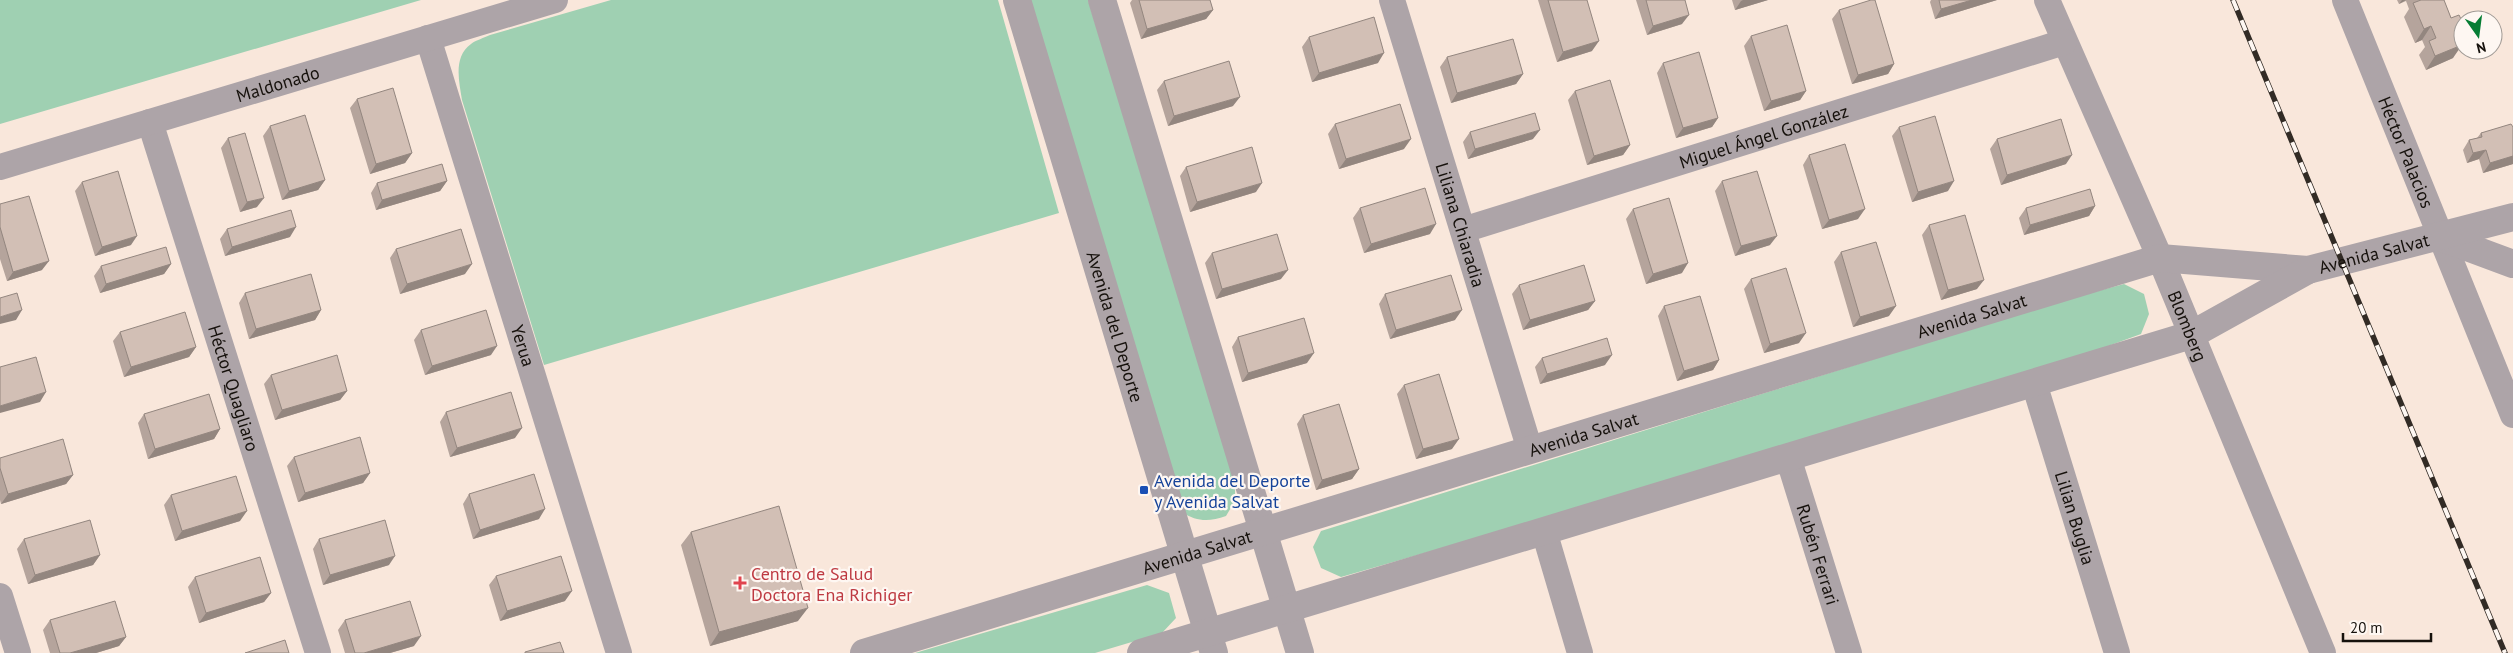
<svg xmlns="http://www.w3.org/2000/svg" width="2513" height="653" font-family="'PT Sans',sans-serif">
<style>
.green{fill:#9fd0b2}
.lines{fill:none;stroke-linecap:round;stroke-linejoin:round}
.minor{stroke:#ada4a8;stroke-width:26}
.tertiary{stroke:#ada4a8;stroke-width:28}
.rail-casing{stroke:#322b25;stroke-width:5.5}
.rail{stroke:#fef7f2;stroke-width:4;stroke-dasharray:11;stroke-linecap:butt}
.wall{fill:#b5a49c}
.shaded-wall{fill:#93867f}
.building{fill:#d2bfb5;stroke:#93867f}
.transit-dot{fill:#1a4fb4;stroke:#fef7f2;stroke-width:2}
.health-dot{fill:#e0444e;stroke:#fef7f2;stroke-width:2}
.labels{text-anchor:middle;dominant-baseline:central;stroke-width:4.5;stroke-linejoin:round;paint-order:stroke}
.street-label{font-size:18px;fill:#16110c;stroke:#fef7f2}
.transit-label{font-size:18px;fill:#164399;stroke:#fef7f2;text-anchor:start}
.health-label{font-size:18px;fill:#be3a42;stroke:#fef7f2;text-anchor:start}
</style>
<rect width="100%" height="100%" fill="#f9e7db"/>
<path class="green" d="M0,0H421L0,124Z
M611,0H998L1059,213L544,365L462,100C459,81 453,57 471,44C476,40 484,38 490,35Z
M1026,0H1088L1235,481V501L1226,516C1209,522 1197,522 1182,512Z
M2124,284L2144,294L2149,314L2141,334L2100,349L1561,514L1341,577L1321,568L1313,547L1321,531L2064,300Z
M1147,585L1169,593L1176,618L1162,633L1095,653H915Z"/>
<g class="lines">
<g class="minor">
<path id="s1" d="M1392,0L1530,450"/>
<path id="s2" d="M2047,0L2160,258L2323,653"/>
<path id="s3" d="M2345,0L2513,415"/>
<path id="s4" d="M428,38L619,653"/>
<path id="s5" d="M150,122L318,653"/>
<path id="s6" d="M0,167L555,0"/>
<path id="s7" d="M1463,230L2064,42"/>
<path id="s8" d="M2034,383L2117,653"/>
<path id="s9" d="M1788,457L1849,653"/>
<path d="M1544,531L1580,653"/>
<path d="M0,596L18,653"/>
</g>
<g class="tertiary">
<path id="s10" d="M1017,0L1214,653"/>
<path d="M1102,0L1300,653"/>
<path d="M2440,237L2513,264"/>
<path id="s11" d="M864,653L2160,258L2308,270"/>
<path id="s12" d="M1141,653L2191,335L2308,270L2513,217"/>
</g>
<defs>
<path id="rail" d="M2233,0L2505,653"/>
</defs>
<use href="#rail" class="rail-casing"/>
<use href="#rail" class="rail"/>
</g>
<path class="wall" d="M1132,0H1210L1213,10L1206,19L1141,39L1130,3Z
M1538,0H1587L1592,51L1557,62Z
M1636,0H1685L1682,24L1647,35Z
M1732,0H1768L1735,10Z
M1931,0H1997L1935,19L1930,2Z
M2397,0H2444L2459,38L2453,58L2426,70L2419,55L2425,47L2422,40L2415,43L2404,17L2409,9L2406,1L2399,4Z
M1839,10L1894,64L1888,74L1852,84L1832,19Z
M1751,36L1806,91L1800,100L1764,111L1744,46Z
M1309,37L1378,63L1312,82L1302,47Z
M1447,57L1523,74L1516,84L1451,103L1440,67Z
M1663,63L1718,118L1712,127L1676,138L1657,73Z
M1164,81L1233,106L1168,126L1157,90Z
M1575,91L1630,145L1623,155L1587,165L1568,100Z
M357,99L412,153L405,163L370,174L350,108Z
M1335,124L1404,149L1339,169L1328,134Z
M270,126L325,180L318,190L282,200L263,136Z
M1899,127L1948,191L1912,202L1892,136Z
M2513,127V164L2483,173L2479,159L2467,163L2463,150L2469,140L2477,138L2481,133Z
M1470,132L1533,139L1468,159L1463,142Z
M228,138L257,207L240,212L221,148Z
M1997,139L2066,164L2001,185L1990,149Z
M1809,155L1858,219L1822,229L1803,165Z
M1186,167L1256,192L1190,212L1180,176Z
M447,181L440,191L376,210L371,193L377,183Z
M1722,181L1770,245L1735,256L1715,191Z
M82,182L131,245L95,256L75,191Z
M0,204L42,270L7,281L0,259Z
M2095,206L2089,216L2024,235L2019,218L2026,208Z
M1360,208L1430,234L1364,253L1353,218Z
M1633,209L1682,273L1646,284L1626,219Z
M1929,225L1977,289L1941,300L1922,235Z
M227,229L290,237L225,256L220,239Z
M396,249L465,274L400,294L390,258Z
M1841,252L1889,316L1853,327L1834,262Z
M1212,253L1281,279L1216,299L1205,263Z
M171,264L164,274L100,293L94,276L101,266Z
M1751,279L1799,343L1764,353L1744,289Z
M1519,285L1595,301L1588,310L1523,330L1512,294Z
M245,293L321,310L315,320L249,339L239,303Z
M1385,294L1455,320L1390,339L1379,304Z
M1664,306L1719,360L1713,370L1677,381L1658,316Z
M421,330L491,355L425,375L414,340Z
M120,332L196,347L189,357L124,377L113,341Z
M1238,337L1307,363L1242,382L1232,347Z
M1542,358L1605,365L1540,384L1535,367Z
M271,375L347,391L340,400L275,420L264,384Z
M1404,385L1452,449L1416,459L1397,394Z
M446,412L515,438L450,457L440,422Z
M144,414L220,429L214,439L148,459L138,423Z
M1303,415L1359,469L1352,479L1316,490L1297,424Z
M294,457L370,473L363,483L298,502L287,466Z
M0,458L73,475L66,484L1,504L0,500Z
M469,494L539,519L473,539L463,504Z
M171,495L240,521L175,541L164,505Z
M691,532L798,621L710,646L681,545Z
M24,539L100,555L93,565L28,584L17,549Z
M319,539L389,565L323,585L313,549Z
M496,576L565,601L500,621L489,585Z
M195,577L271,593L264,602L199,623L188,587Z
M50,620L126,637L119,646L96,653H50L43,630Z
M345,620L414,646L390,653H345L338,630Z"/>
<path class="shaded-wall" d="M1743,0H1768L1735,10L1741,1Z
M1972,0H1997L1935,19L1941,9Z
M2402,0H2406L2399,4Z
M1213,10L1206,19L1141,39L1147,29Z
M1689,15L1682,24L1647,35L1653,26Z
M2431,26L2422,40L2415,43L2424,29Z
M2463,30V33L2456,42L2457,33Z
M1599,41L1592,51L1557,62L1563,52Z
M2462,45L2453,58L2426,70L2435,56Z
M1384,53L1378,63L1312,82L1319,73Z
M1894,64L1888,74L1852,84L1858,75Z
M1523,74L1516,84L1451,103L1457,93Z
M1806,91L1800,100L1764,111L1771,101Z
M1240,97L1233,106L1168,126L1174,116Z
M1718,118L1712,127L1676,138L1683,128Z
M1540,130L1533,139L1468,159L1475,149Z
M1411,139L1404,149L1339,169L1346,159Z
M1630,145L1623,155L1587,165L1594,156Z
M2486,150L2479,159L2467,163L2473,153Z
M412,153L405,163L370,174L376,164Z
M2072,155L2066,164L2001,185L2007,175Z
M2513,156V164L2483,173L2490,163Z
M325,180L318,190L282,200L289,191Z
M447,181L440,191L376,210L382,200Z
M1954,181L1948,191L1912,202L1918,192Z
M1262,183L1256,192L1190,212L1197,202Z
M264,198L257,207L240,212L247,202Z
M2095,206L2089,216L2024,235L2030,225Z
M1865,209L1858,219L1822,229L1829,220Z
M1436,224L1430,234L1364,253L1371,244Z
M296,227L290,237L225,256L232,247Z
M137,236L131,245L95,256L102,247Z
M1777,236L1770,245L1735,256L1741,246Z
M49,261L42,270L7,281L13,272Z
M1688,263L1682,273L1646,284L1653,274Z
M171,264L164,274L100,293L106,284Z
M472,264L465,274L400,294L407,284Z
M1288,270L1281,279L1216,299L1222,289Z
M1984,280L1977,289L1941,300L1948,290Z
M1595,301L1588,310L1523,330L1530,320Z
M1896,306L1889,316L1853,327L1860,317Z
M22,310L16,320L0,324V317Z
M321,310L315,320L249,339L256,329Z
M1462,310L1455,320L1390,339L1396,330Z
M1806,333L1799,343L1764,353L1770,344Z
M497,346L491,355L425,375L432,366Z
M196,347L189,357L124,377L131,367Z
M1314,353L1307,363L1242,382L1248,373Z
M1612,355L1605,365L1540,384L1547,374Z
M1719,360L1713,370L1677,381L1684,371Z
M347,391L340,400L275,420L282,410Z
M46,392L40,402L0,413V406Z
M522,428L515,438L450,457L457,448Z
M220,429L214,439L148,459L155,449Z
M1459,439L1452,449L1416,459L1423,449Z
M1359,469L1352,479L1316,490L1322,480Z
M370,473L363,483L298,502L305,493Z
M73,475L66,484L1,504L8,494Z
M545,509L539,519L473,539L480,530Z
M247,511L240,521L175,541L182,531Z
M100,555L93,565L28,584L35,575Z
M395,556L389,565L323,585L330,575Z
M572,591L565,601L500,621L507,611Z
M271,593L264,602L199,623L206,613Z
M808,608L798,621L710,646L719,632Z
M421,636L414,646L390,653H364Z
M126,637L119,646L96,653H70Z"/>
<path class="building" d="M1139,0H1210L1213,10L1147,29Z
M1548,0H1587L1599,41L1563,52Z
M1646,0H1685L1689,15L1653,26Z
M1871,0H1875L1894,64L1858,75L1839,10Z
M1939,0H1972L1941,9Z
M2421,0H2444L2451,18L2459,15L2463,23V30L2457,33L2462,45L2435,56L2429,41L2436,38L2431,26L2424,29L2413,3Z
M1374,17L1384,53L1319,73L1309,37Z
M1787,25L1806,91L1771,101L1751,36Z
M1513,39L1523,74L1457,93L1447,57Z
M1699,52L1718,118L1683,128L1663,63Z
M1229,61L1240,97L1174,116L1164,81Z
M1610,80L1630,145L1594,156L1575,91Z
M393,88L412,153L376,164L357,99Z
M1400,104L1411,139L1346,159L1335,124Z
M1535,113L1540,130L1475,149L1470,132Z
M305,115L325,180L289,191L270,126Z
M1935,116L1954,181L1918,192L1899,127Z
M2061,119L2072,155L2007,175L1997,139Z
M2511,124L2513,127V156L2490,163L2486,150L2473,153L2469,140L2482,137L2481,133Z
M245,133L264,198L247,202L228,138Z
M1845,144L1865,209L1829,220L1809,155Z
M1252,147L1262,183L1197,202L1186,167Z
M442,164L447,181L382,200L377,183Z
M118,171L137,236L102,247L82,182Z
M1757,171L1777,236L1741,246L1722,181Z
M1425,188L1436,224L1371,244L1360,208Z
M2090,189L2095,206L2030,225L2026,208Z
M29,196L49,261L13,272L0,227V204Z
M1669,198L1688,263L1653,274L1633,209Z
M291,210L296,227L232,247L227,229Z
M1965,215L1984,280L1948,290L1929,225Z
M461,229L472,264L407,284L396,249Z
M1277,234L1288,270L1222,289L1212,253Z
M1876,242L1896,306L1860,317L1841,252Z
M166,247L171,264L106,284L101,266Z
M1584,265L1595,301L1530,320L1519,285Z
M1786,268L1806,333L1770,344L1751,279Z
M311,274L321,310L256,329L245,293Z
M1451,275L1462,310L1396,330L1385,294Z
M17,293L22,310L0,317V298Z
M1700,296L1719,360L1684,371L1664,306Z
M486,310L497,346L432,366L421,330Z
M185,312L196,347L131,367L120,332Z
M1304,318L1314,353L1248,373L1238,337Z
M1607,338L1612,355L1547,374L1542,358Z
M337,355L347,391L282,410L271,375Z
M36,357L46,392L0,406V367Z
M1439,374L1459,439L1423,449L1404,385Z
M511,392L522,428L457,448L446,412Z
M209,394L220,429L155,449L144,414Z
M1339,404L1359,469L1322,480L1303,415Z
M360,437L370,473L305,493L294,457Z
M63,439L73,475L8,494L0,468V458Z
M534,474L545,509L480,530L469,494Z
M236,476L247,511L182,531L171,495Z
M779,506L808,608L719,632L691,532Z
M90,520L100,555L35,575L24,539Z
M385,520L395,556L330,575L319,539Z
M561,556L572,591L507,611L496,576Z
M260,557L271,593L206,613L195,577Z
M115,601L126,637L70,653H60L50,620Z
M410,601L421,636L364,653H355L345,620Z
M285,640L289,653H245Z
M560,642L564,653H525V652Z"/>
<rect class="transit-dot" x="1139" y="485" width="10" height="10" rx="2.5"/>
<path class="health-dot" d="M737.5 575.5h5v5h5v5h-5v5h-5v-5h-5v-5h5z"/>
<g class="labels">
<g class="street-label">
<text stroke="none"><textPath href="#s6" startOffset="290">Maldonado</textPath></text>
<text stroke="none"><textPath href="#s7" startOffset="315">Miguel Ángel González</textPath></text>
<text stroke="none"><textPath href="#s3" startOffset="164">Héctor Palacios</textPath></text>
<text stroke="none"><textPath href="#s1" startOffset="235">Liliana Chiaradia</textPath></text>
<text stroke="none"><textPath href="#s12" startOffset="1299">Avenida Salvat</textPath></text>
<text stroke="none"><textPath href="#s11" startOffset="1158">Avenida Salvat</textPath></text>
<text stroke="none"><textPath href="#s2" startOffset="355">Blomberg</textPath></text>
<text stroke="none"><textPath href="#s10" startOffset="341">Avenida del Deporte</textPath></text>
<text stroke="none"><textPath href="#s4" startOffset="322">Yerua</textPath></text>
<text stroke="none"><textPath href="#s5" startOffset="279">Héctor Quagliaro</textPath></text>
<text stroke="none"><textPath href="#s11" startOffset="752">Avenida Salvat</textPath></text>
<text stroke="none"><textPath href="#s8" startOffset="141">Lilian Buglia</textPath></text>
<text stroke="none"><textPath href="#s11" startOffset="348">Avenida Salvat</textPath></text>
<text stroke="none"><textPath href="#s9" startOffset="102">Rubén Ferrari</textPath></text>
</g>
<g class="transit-label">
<text x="1154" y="480">Avenida del Deporte<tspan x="1154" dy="21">y Avenida Salvat</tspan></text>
</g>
<g class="health-label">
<text x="751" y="573">Centro de Salud<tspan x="751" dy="21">Doctora Ena Richiger</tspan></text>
</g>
</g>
<g transform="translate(2478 35) rotate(166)"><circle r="24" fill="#fef7f2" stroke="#a19b96"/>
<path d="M0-4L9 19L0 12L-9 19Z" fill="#067d34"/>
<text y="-8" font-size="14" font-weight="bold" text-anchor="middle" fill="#16110c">N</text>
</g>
<path d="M2343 633v8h88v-8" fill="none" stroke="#16110c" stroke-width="2.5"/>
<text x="2350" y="633" font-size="15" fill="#16110c" stroke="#fef7f2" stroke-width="4" paint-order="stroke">20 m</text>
</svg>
